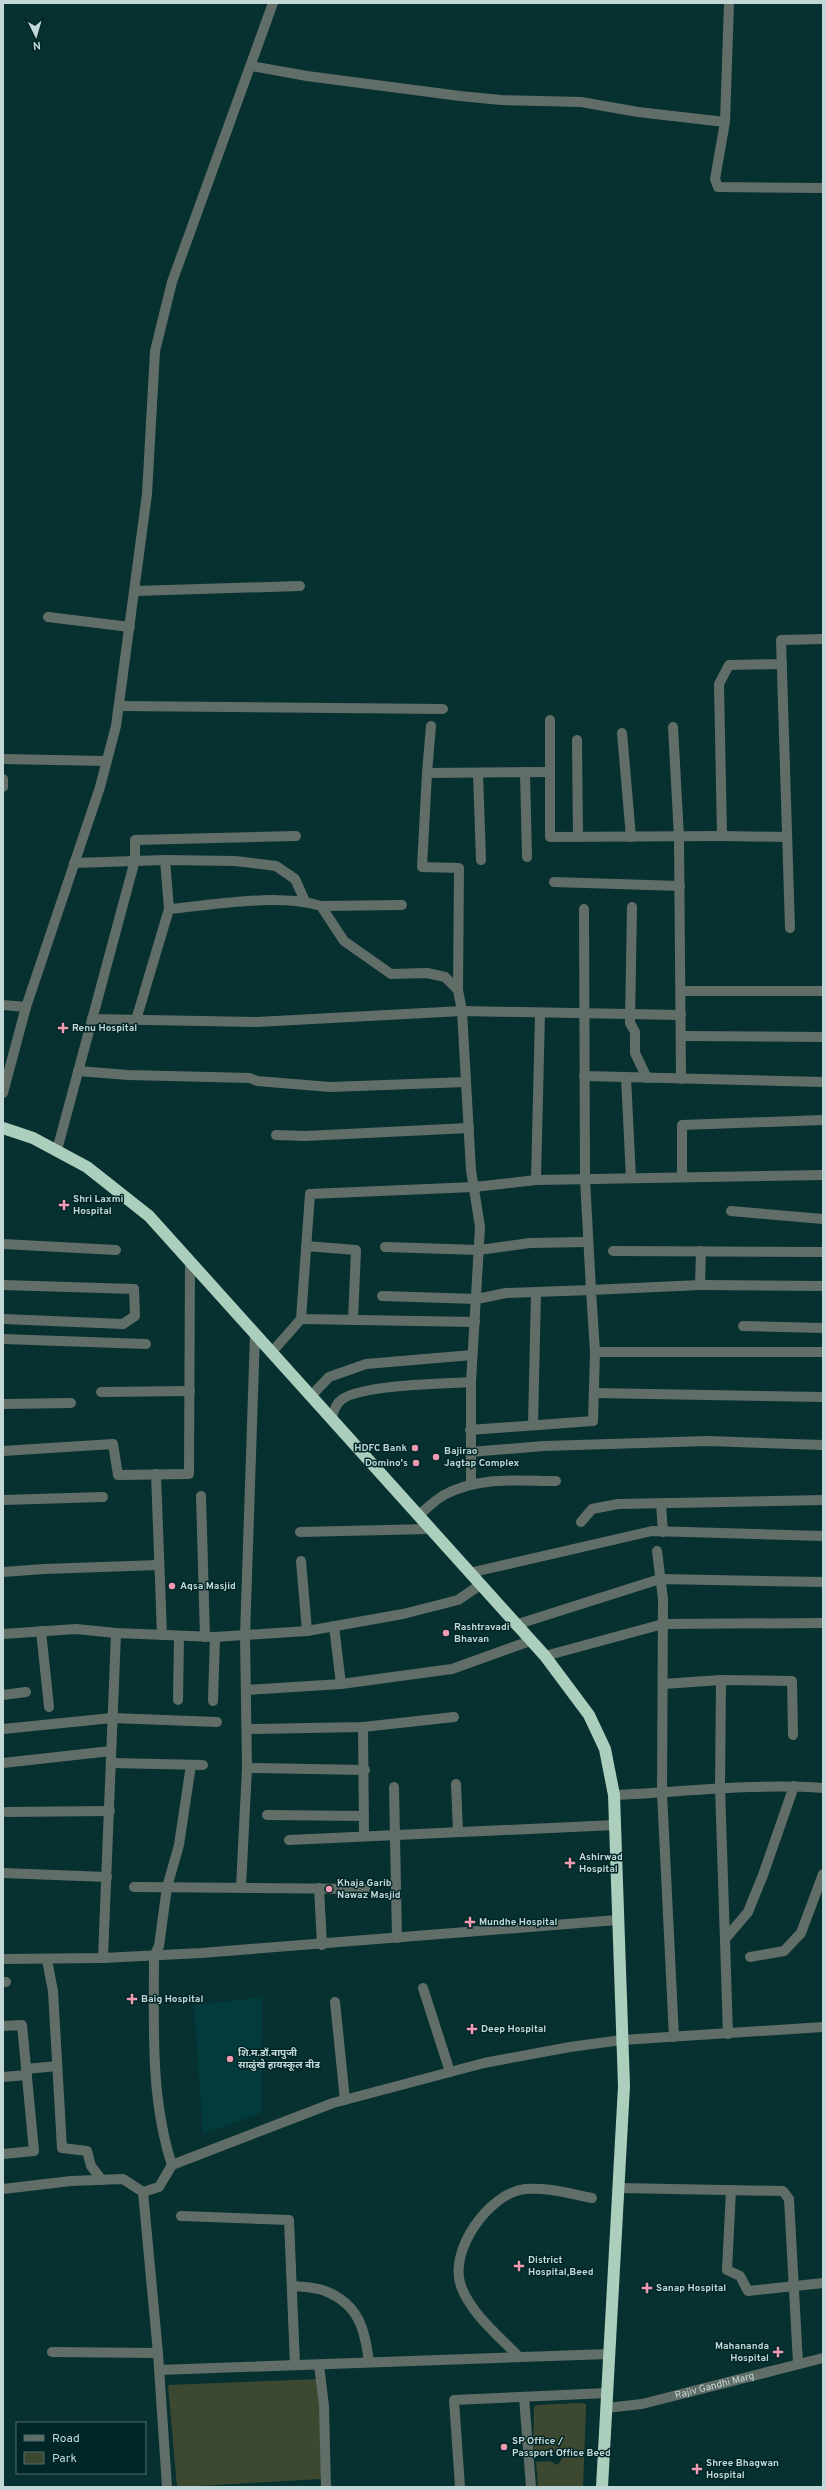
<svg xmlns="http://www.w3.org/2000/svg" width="826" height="2490" font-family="Overpass,'Noto Sans Devanagari',sans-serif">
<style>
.built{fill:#023b3c}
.green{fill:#3c4930}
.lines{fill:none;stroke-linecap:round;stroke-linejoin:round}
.minor{stroke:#616e67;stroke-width:10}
.highway{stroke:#abcebd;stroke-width:12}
.poi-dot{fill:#f19ab2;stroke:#002627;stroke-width:1.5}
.labels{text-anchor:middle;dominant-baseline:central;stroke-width:3;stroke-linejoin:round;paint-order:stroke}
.poi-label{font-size:10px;font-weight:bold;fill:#c3d7d7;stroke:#002627;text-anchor:start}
.street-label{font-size:10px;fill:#c3d7d7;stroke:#002627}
</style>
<rect width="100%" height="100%" fill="#073031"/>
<path class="built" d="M262,1997L261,2113L203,2134L194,2005Z"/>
<path class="green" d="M318,2379L322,2479L177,2487L168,2385Z
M580,2403L586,2404V2409L583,2487H538L536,2462L549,2461L558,2465L563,2457L557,2450L549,2454L533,2455L534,2407L536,2405Z"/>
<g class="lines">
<g class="minor">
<path d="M729,3L725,122L715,179L718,187L823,188"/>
<path d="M251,66L307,76L460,96L501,100L581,102L638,112L725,122"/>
<path d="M135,591L300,586"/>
<path d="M48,617L130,627"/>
<path d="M119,706L443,709"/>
<path d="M550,720V837L722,836L787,837"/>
<path d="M431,726L427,773L550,772"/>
<path d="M673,727L679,837L681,1079"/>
<path d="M622,733L631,837"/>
<path d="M577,740L578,837"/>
<path d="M3,759L106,761"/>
<path d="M525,772L527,857"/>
<path d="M427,773L422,867L459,868L458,990"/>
<path d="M478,773L481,860"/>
<path d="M3,779V787"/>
<path d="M722,836L719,684L729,665L782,664"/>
<path d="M74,863L165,860L235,861L276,866L295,879L305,901"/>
<path d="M554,882L680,886"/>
<path d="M321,906L402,905"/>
<path d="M632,907L630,1023L635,1032V1053L647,1078"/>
<path d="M169,909C214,905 279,893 321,906L344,941L391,974L427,973L445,977L458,990L462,1011L471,1170L480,1227L471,1382V1484"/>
<path d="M790,928L781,640L823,639"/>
<path d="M681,991H823"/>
<path d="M3,1005L26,1007"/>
<path d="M92,1019L257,1022L462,1011L681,1015"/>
<path d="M136,1020L169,909L165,860"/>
<path d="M681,1036L823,1037"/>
<path d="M78,1071L128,1075L250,1078L257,1081L330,1087L466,1082"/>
<path d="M584,1076L823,1082"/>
<path d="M626,1077L631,1178"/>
<path d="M3,1093L26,1007L100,787L116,726L147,494L155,351L172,282L273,3"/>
<path d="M276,1135L305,1136L469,1128"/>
<path d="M57,1150L135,860V840L296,836"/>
<path d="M682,1177V1125L823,1120"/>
<path d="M536,1180L540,1013"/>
<path d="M731,1211L823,1219"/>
<path d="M3,1244L116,1250"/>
<path d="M306,1246L356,1250L353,1320"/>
<path d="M385,1247L479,1250L530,1243L587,1242"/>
<path d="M613,1251L823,1252"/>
<path d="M3,1285L134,1289L135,1316L123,1324L3,1319"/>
<path d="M700,1285L823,1286"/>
<path d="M382,1296L477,1299L506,1293L591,1290L585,1179L584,909"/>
<path d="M475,1322L301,1319L310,1194L474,1187L536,1180L823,1175"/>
<path d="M743,1326L823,1328"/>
<path d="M3,1339L146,1344"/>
<path d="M595,1352H823"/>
<path d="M271,1353L301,1319"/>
<path d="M101,1392L190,1391"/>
<path d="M594,1393L823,1397"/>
<path d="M311,1396L329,1377L366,1364L472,1355"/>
<path d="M3,1404L71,1403"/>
<path d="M331,1419C333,1414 335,1406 339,1402C354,1384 445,1384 471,1382"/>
<path d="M533,1425L536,1293"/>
<path d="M470,1430L593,1421L595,1352L591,1290L700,1285L701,1251"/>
<path d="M3,1451L113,1444L118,1475L189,1474L190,1262"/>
<path d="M470,1452L544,1446L708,1441L823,1445"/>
<path d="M156,1474L162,1635"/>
<path d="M201,1496L205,1637"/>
<path d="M3,1500L103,1497"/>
<path d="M661,1504L663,1532"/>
<path d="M418,1516C426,1509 435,1500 444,1495C479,1476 518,1481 556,1481"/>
<path d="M581,1522L592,1509L618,1504L823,1500"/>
<path d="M300,1532L429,1529"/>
<path d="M657,1551L663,1599L662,1793L674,2037"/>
<path d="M301,1561L307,1631"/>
<path d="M3,1572L44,1569L159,1565"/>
<path d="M469,1573L652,1531L823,1536"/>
<path d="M515,1625L660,1579L823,1582"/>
<path d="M334,1626L341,1684"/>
<path d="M41,1631L49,1707"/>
<path d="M3,1634L76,1629L116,1633L215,1637L307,1631L403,1614L458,1600L480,1585"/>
<path d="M545,1656L663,1624L823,1623"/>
<path d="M663,1684L721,1680"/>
<path d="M246,1690L341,1684L452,1669L530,1641"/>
<path d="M3,1695L26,1692"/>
<path d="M178,1700L179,1636"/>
<path d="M213,1701L215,1637"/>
<path d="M363,1727L364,1836"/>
<path d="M3,1729L112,1718L217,1722"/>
<path d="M247,1729L363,1727L454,1717"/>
<path d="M3,1763L111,1751"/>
<path d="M111,1763L203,1765"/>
<path d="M247,1768L365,1770"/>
<path d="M456,1784L458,1832"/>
<path d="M394,1787L397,1938"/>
<path d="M614,1795C684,1792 753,1783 823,1788"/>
<path d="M6,1812L110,1811"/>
<path d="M267,1815L364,1816"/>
<path d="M289,1840L615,1825"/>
<path d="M3,1873L107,1877"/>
<path d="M134,1887L365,1889"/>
<path d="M241,1887L247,1768L245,1636L255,1334"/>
<path d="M319,1888L322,1945"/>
<path d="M725,1939L748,1912L763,1875L794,1786"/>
<path d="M750,1957L784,1951L801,1933L823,1874"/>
<path d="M103,1958L116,1633"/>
<path d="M3,1959L103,1958L201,1953L617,1920"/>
<path d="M47,1960L53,1991L62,2148L87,2151L91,2166L102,2180"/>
<path d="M3,1982H6"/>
<path d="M423,1988L450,2072"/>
<path d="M335,2002L345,2100"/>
<path d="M3,2026L22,2025L34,2151L3,2154"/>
<path d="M728,2034L720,1787L721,1680L792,1681L793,1735"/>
<path d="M26,2069L57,2066"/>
<path d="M3,2077L27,2075"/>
<path d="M172,2165C150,2098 154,2026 154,1956L159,1946L167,1887L179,1845L191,1765"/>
<path d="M618,2188L783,2191L789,2199L798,2363"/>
<path d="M3,2189L71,2181L123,2179L143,2192L159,2187L172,2165L333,2103L484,2063L570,2047L622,2040L823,2027"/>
<path d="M731,2190L727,2270L740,2276L748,2291L823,2283"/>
<path d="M143,2192L158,2353L167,2487"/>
<path d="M181,2216L289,2220L295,2365"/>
<path d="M292,2286C302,2287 316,2287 325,2291C359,2304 365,2330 369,2362"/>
<path d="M52,2352L158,2353"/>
<path d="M519,2357C500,2337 471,2314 461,2286C448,2251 489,2193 525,2189C547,2187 571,2194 592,2198"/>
<path d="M319,2365L324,2406L326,2487"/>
<path d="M159,2370L609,2354"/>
<path d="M524,2397L531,2487"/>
<path id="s1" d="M606,2408L642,2404L823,2358"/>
<path d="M460,2487L454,2400L607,2393"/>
</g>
<path class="highway" d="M3,1128L33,1138L87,1167L149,1216L545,1656L589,1715L605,1749L614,1795L624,2086L602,2487"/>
</g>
<g class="poi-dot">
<path d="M61 1022h4v4h4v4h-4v4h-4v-4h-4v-4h4z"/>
<path d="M62 1199h4v4h4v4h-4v4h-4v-4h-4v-4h4z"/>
<circle cx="415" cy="1448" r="4"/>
<circle cx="436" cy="1457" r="4"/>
<circle cx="416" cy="1463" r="4"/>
<circle cx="172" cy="1586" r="4"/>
<circle cx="446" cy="1633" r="4"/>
<path d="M568 1857h4v4h4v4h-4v4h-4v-4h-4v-4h4z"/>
<circle cx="329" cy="1889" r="4"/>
<path d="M468 1916h4v4h4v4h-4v4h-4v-4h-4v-4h4z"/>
<path d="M130 1993h4v4h4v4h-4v4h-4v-4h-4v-4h4z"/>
<path d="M470 2023h4v4h4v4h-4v4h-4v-4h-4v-4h4z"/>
<circle cx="230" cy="2059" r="4"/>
<path d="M517 2260h4v4h4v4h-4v4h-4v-4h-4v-4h4z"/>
<path d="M645 2282h4v4h4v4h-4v4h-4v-4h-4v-4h4z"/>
<path d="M776 2346h4v4h4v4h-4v4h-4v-4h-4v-4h4z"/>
<circle cx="504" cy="2447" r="4"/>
<path d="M695 2463h4v4h4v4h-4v4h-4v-4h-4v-4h4z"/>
</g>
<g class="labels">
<g class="poi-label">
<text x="72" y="1028">Renu Hospital</text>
<text x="73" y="1199">Shri Laxmi<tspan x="73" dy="12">Hospital</tspan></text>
<text x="407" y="1448" text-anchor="end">HDFC Bank</text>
<text x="444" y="1451">Bajirao<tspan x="444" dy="12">Jagtap Complex</tspan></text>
<text x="408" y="1463" text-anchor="end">Domino's</text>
<text x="180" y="1586">Aqsa Masjid</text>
<text x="454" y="1627">Rashtravadi<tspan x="454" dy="12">Bhavan</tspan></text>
<text x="579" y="1857">Ashirwad<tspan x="579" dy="12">Hospital</tspan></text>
<text x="337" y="1883">Khaja Garib<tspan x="337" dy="12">Nawaz Masjid</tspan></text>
<text x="479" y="1922">Mundhe Hospital</text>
<text x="141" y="1999">Baig Hospital</text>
<text x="481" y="2029">Deep Hospital</text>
<text x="238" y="2053">शि.म.डॉ.बापुजी<tspan x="238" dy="12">साळुंखे हायस्कूल बीड</tspan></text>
<text x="528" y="2260">District<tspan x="528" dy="12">Hospital,Beed</tspan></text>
<text x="656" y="2288">Sanap Hospital</text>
<text x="769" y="2346" text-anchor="end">Mahananda<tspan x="769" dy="12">Hospital</tspan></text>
<text x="512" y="2441">SP Office /<tspan x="512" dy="12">Passport Office Beed</tspan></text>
<text x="706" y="2463">Shree Bhagwan<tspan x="706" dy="12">Hospital</tspan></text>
</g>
<g class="street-label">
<text stroke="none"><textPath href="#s1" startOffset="111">Rajiv Gandhi Marg</textPath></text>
</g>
</g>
<rect width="826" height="2490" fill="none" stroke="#c3d7d7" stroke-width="8"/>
<rect x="16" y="2422" width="130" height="52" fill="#002627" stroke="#4e6d6d"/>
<rect x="24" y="2435" width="20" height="6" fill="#616e67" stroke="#4e6d6d"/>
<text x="52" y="2442" font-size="12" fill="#c3d7d7">Road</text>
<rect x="24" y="2452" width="20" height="12" fill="#3c4930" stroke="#4e6d6d"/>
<text x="52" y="2462" font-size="12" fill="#c3d7d7">Park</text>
<g transform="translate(36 36) rotate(175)" stroke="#002627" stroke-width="3" paint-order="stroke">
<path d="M0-3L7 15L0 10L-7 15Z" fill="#c3d7d7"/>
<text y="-6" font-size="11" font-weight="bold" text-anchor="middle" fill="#c3d7d7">N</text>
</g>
</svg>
